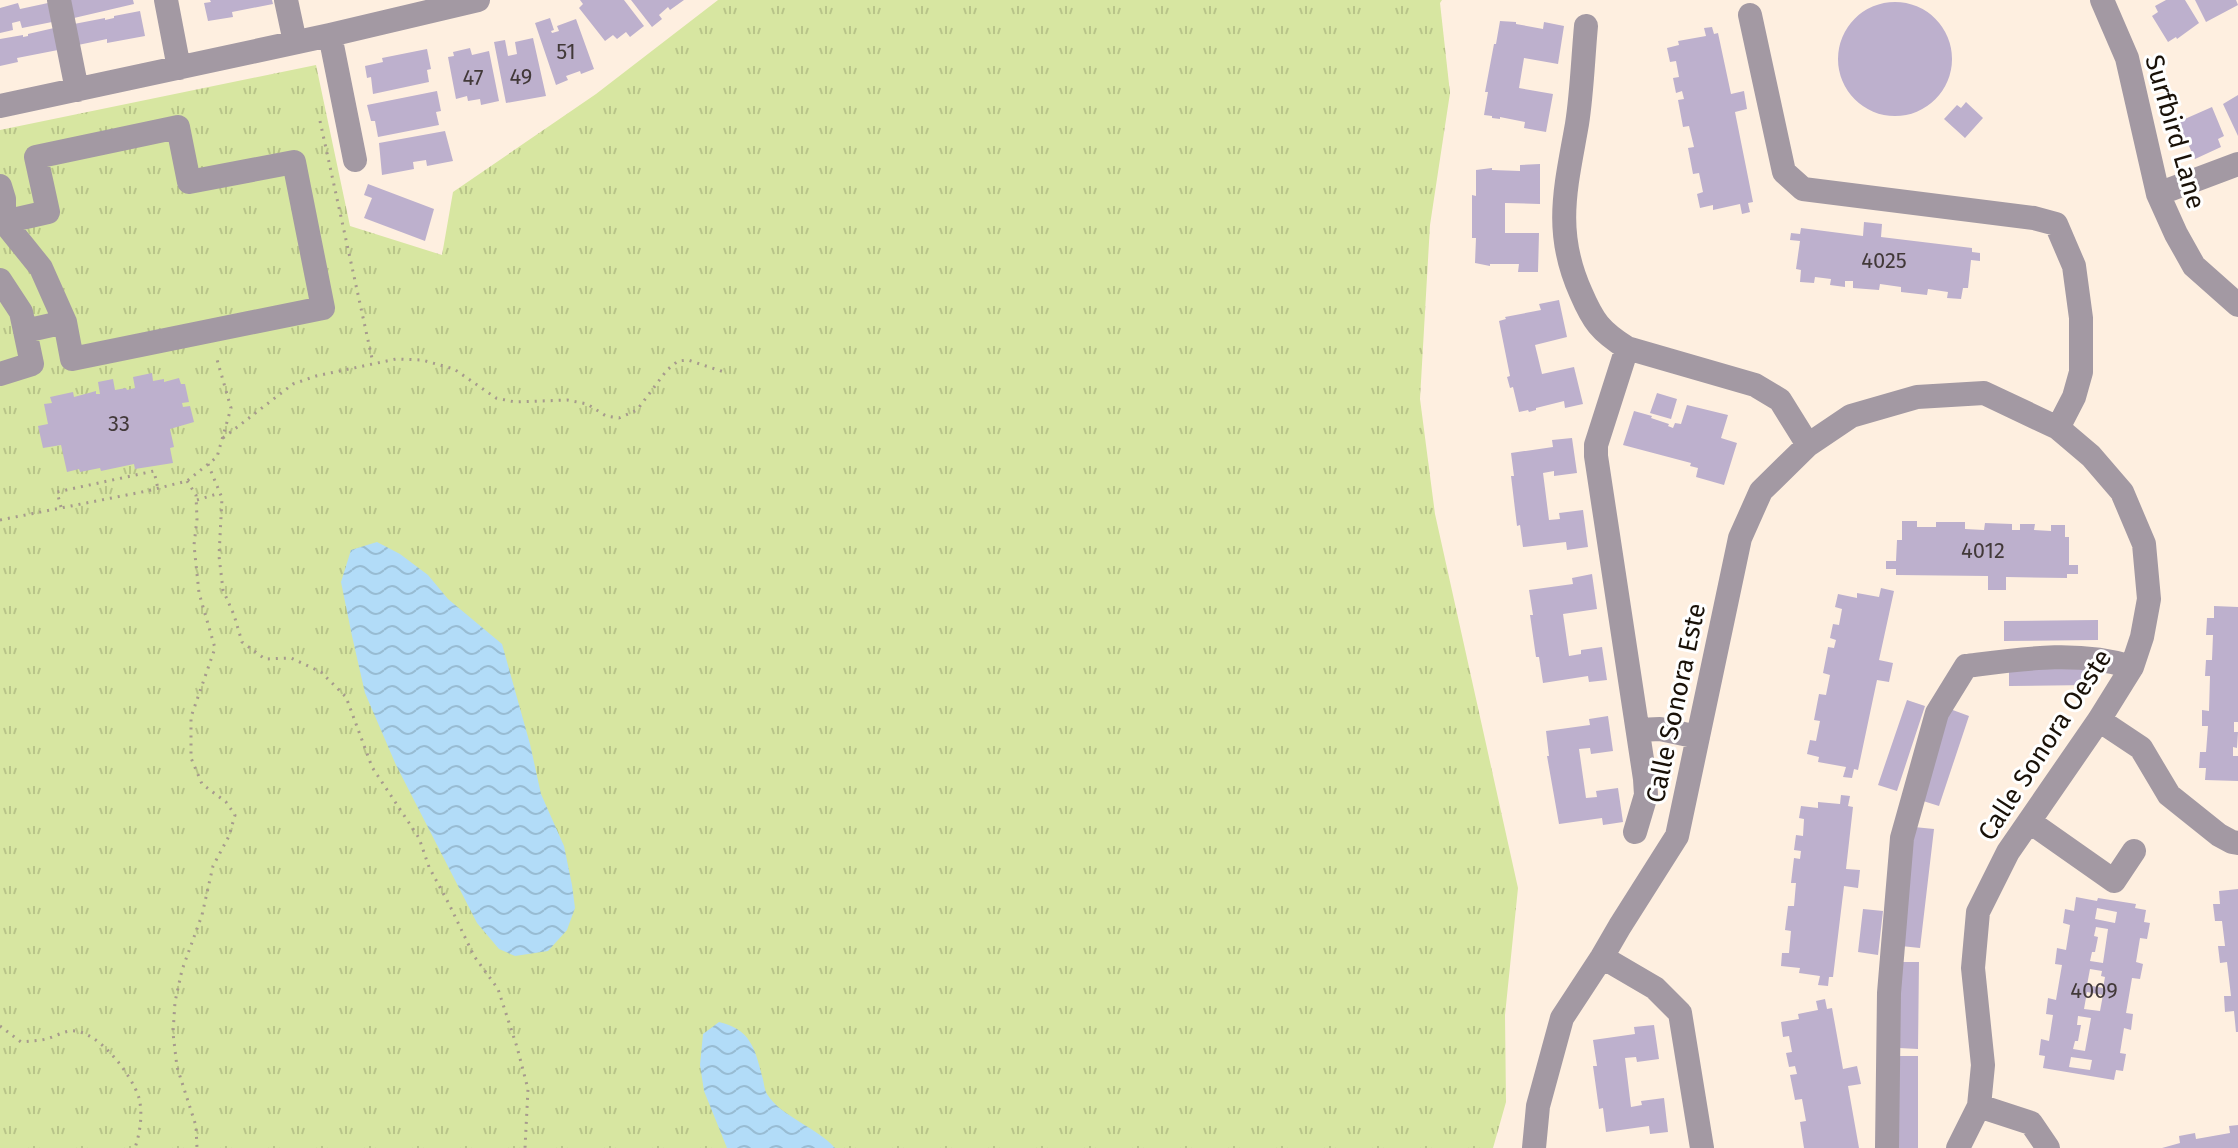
<svg xmlns="http://www.w3.org/2000/svg" width="2238" height="1148" font-family="'Fira Sans',sans-serif">
<style>
.grass{fill:url(#grass-tufts)}
.water{fill:url(#water-waves)}
.building{fill:#bdb0cd;fill-rule:evenodd}
.lines{fill:none;stroke-linecap:round;stroke-linejoin:round}
.path{stroke:#a69a8d;stroke-width:3;stroke-dasharray:2 6;stroke-linecap:butt}
.minor{stroke:#a399a3;stroke-width:24}
.labels{text-anchor:middle;dominant-baseline:central;stroke-width:6;stroke-linejoin:round;paint-order:stroke}
.number-label{font-size:22px;fill:#423939}
.street-label{font-size:26px;fill:#191108;stroke:#fff}
</style>
<defs>
<pattern id="grass-tufts" width="24" height="20" patternUnits="userSpaceOnUse" patternTransform="scale(2)"><rect width="24" height="20" fill="#d7e6a1"/><path d="M3 7l-1-3M5 7V3M7 7l1-3M15 17l-1-3M17 17v-4M19 17l1-3" fill="none" stroke="#b8c489"/></pattern>
<pattern id="water-waves" width="16" height="10" patternUnits="userSpaceOnUse" patternTransform="scale(2)"><rect width="16" height="10" fill="#b2dcf8"/><path d="M0 5q4-4 8 0t8 0" fill="none" stroke="#98bcd3"/></pattern>
</defs>
<rect width="100%" height="100%" fill="#feefe0"/>
<path class="grass" d="M718,0H1442L1440,3L1450,93L1430,225L1420,399L1435,514L1518,888L1505,1015L1506,1102L1493,1148H0V130L316,65L350,226L442,255L453,192L596,94Z"/>
<path class="water" d="M377,542L400,554L428,575L448,599L502,644L530,744L541,794L564,846L572,885L575,908L567,930L548,951L515,956L499,949L477,923L396,765L365,693L352,636L341,582L351,550Z
M719,1022C750,1029 755,1048 762,1076C764,1081 764,1089 767,1094C779,1115 819,1129 835,1148H727L704,1091L700,1065L703,1034Z"/>
<path class="building" d="M70,0H133L134,4L74,18Z
M210,0H272L273,4L232,12L233,17L208,21L204,3L211,2Z
M580,0H624L644,26L630,37L626,32L617,39L613,35L605,41L579,8L583,4Z
M631,0H684L670,10L668,7L659,15L662,19L652,27Z
M2166,0H2185L2199,23L2177,39L2176,37L2168,42L2152,16L2158,12L2155,6Z
M2195,0H2236L2238,5L2206,22Z
M1838 59a57 57 0 1 1 114 0a57 57 0 1 1-114 0Z
M18,3L20,9L48,3L52,22L22,28L20,21L12,23L13,30L0,33V8Z
M140,11L145,36L107,43V39L78,45L74,24L105,18V20L114,18V16Z
M550,18L554,30L551,31L552,33L559,31L557,26L576,19L594,69L581,74L580,71L566,76L568,80L556,85L535,23Z
M1500,21L1516,22V24L1543,29L1544,22L1564,26L1558,64L1524,58L1519,88L1553,94L1546,132L1524,128L1525,122L1500,117V119L1492,118V116L1484,115L1488,92H1485L1494,44H1496Z
M1712,27L1714,34L1718,33L1731,94L1744,91L1747,109L1735,112L1753,202L1748,203L1750,212L1742,214L1740,204L1713,210V205L1700,208L1697,194L1703,192L1699,173L1693,174L1688,148L1694,147L1689,126L1683,127L1678,100L1684,99L1682,91L1676,93L1673,78L1679,77L1676,61L1670,62L1667,48L1679,45L1678,41L1706,36L1704,28Z
M54,28L58,50L17,58L18,62L0,66V39L23,35V37L28,36V34Z
M533,38L546,96L506,103L494,42L505,40L508,56L517,54L515,42Z
M470,48L472,55L489,51L499,101L481,105L480,99L468,101L467,96L456,99L448,57L454,56L453,52Z
M427,49L431,69L427,70L429,82L373,94L371,77L367,78L365,66L383,62L382,58Z
M437,91L441,111L436,112L439,125L378,137L375,121H371L367,105Z
M2238,95V136L2223,104Z
M1966,102L1983,118L1965,138L1944,119L1957,105L1961,108Z
M2212,107L2224,136L2218,139L2221,147L2195,159L2178,122Z
M445,131L453,161L427,166L426,160L413,162L414,169L382,175L379,143Z
M1540,164V204L1505,203V233H1539L1538,272H1518L1519,264H1490V266L1475,263L1476,238H1472V195L1476,196V170L1492,168V170L1520,171V165Z
M368,184L434,209L425,241L364,218L372,198L364,195Z
M1864,222L1882,224L1881,237L1972,248V252L1980,253V261L1971,260L1968,288H1963L1961,299L1947,298L1948,292L1928,289L1927,295L1901,292V287L1880,284L1879,290L1853,288V281H1845V287L1830,285L1831,279L1815,277L1814,283L1800,282L1801,270L1796,269L1800,241L1790,240L1791,233L1800,234L1801,228L1863,236Z
M1559,300L1567,337L1535,345L1542,374L1574,367L1583,404L1565,408L1564,401L1536,408V410L1529,412L1528,410L1519,412L1513,387L1510,388L1507,377L1510,376L1499,321L1506,319L1505,317L1541,310L1539,304Z
M152,373L153,381L164,379V382L179,378L181,384H185L189,402L182,403L183,407L190,406L194,422L170,429L174,447L170,448L173,463L135,469L134,464L101,471L100,468L80,472L79,469L67,472L61,445L43,448L38,426L48,424L44,404L52,403L50,397L73,392L74,397L96,391V394H100L98,382L113,379L115,390L126,388L127,390L135,388L133,377Z
M1657,393L1677,399L1671,419L1650,413Z
M1687,405L1728,415L1721,438L1737,443L1724,485L1696,477L1698,468L1690,466L1691,463L1623,445L1634,411L1652,416L1651,418L1669,424L1668,426L1673,428L1675,423L1681,424Z
M1572,438L1577,473L1554,476V471L1543,473L1549,520L1560,519L1559,513L1583,510L1588,547L1567,550L1566,542L1523,547L1520,525L1517,526L1511,476H1514L1511,453L1553,447L1552,440Z
M1902,521H1917V527H1936V522H1965V529L1984,530L1985,523L2012,524V530H2020V524H2035L2034,530L2051,531V525H2065V537H2069V565H2078V574H2067V578L2006,577V590H1988V576L1896,575V569H1886V561H1896L1897,540H1902Z
M1592,574L1597,609L1563,614L1569,656L1581,654V650L1602,647L1607,680L1589,682L1588,676L1543,683L1539,657H1536L1530,615H1533L1529,590L1573,584L1572,578Z
M1881,588L1894,591L1879,660L1893,663L1889,682L1877,680L1858,770L1854,769L1852,778L1843,777L1846,767L1818,762L1819,757L1807,754L1810,740L1816,741L1820,721L1814,720L1819,694L1826,695L1830,675L1823,673L1828,647L1834,648L1836,640L1830,638L1833,624L1839,625L1842,609L1835,607L1838,594L1857,598V593L1879,597Z
M2214,606L2238,607V722H2234V732H2238L2237,748L2233,747V756H2238V781L2205,780L2206,768H2199L2200,752H2206L2208,726H2202V710L2209,711L2210,676H2205L2206,660H2212L2213,635H2206L2207,618H2214Z
M2098,620V640L2004,641V621Z
M2009,666H2090V685L2009,686Z
M1907,700L1925,706L1897,791L1878,785Z
M1950,709L1969,716L1939,806L1920,800Z
M1608,716L1613,751L1591,754L1590,748L1579,749L1586,798L1597,797L1596,791L1618,788L1623,822L1603,825L1602,818L1559,824L1547,756H1549L1546,731L1590,725L1589,719Z
M1841,795L1850,796L1848,806L1853,807L1846,869L1860,870L1858,888L1844,886L1833,977H1829L1828,986L1818,985L1820,976L1799,973L1800,968L1781,966L1782,953H1789L1791,931L1785,930L1788,906H1794L1796,883H1791L1794,858L1800,859L1801,851L1794,850L1796,835L1803,836L1804,819L1799,818L1801,806L1818,808V802L1840,804Z
M1914,827L1934,829L1920,948L1901,946Z
M2238,889V1032H2236L2234,1011L2225,1012L2224,996H2231L2227,962L2220,963L2218,946H2225L2222,921H2215L2213,904H2220L2219,891Z
M2076,897L2097,901L2098,898L2136,904L2135,908L2146,910L2144,922L2150,923L2147,939L2140,938L2136,962L2143,964L2140,979L2132,978L2126,1013L2133,1014L2131,1030L2124,1028L2120,1053L2126,1054L2123,1071L2116,1070L2114,1080L2043,1068L2045,1056L2039,1055L2041,1039L2049,1041L2053,1015L2046,1014L2048,998L2056,1000L2062,965L2055,964L2057,948L2066,950L2070,925L2063,923L2065,909L2074,911ZM2097,908L2117,912L2115,923L2095,919ZM2096,927L2108,929L2103,963L2090,961L2092,952H2095L2098,937L2094,936ZM2090,969L2102,971L2101,976L2105,977L2103,988L2087,985ZM2087,992L2103,995L2100,1011L2084,1009ZM2078,1016L2091,1018L2085,1051L2073,1049L2075,1041H2078L2081,1025H2077ZM2071,1057L2092,1060L2090,1070L2069,1067Z
M1863,909L1883,911L1878,955L1858,952Z
M1899,962H1919L1918,1049L1899,1048Z
M1825,999L1827,1009L1832,1008L1843,1069L1857,1066L1861,1084L1848,1086L1859,1148H1804L1800,1122L1806,1121L1802,1099L1795,1100L1790,1075L1797,1074L1795,1066L1789,1067L1786,1053L1792,1052L1789,1036L1783,1037L1781,1022L1799,1019L1798,1014L1818,1010L1816,1001Z
M1654,1025L1659,1059L1637,1062L1636,1057L1625,1058L1631,1107L1642,1105L1641,1101L1664,1098L1668,1132L1650,1134L1649,1126L1606,1132L1603,1108L1599,1109L1593,1066H1597L1593,1040L1635,1034L1634,1027Z
M1899,1056H1918V1148H1898Z
M2238,1125V1148H2162L2180,1143L2179,1136L2195,1133L2196,1139L2230,1133L2229,1126Z"/>
<g class="lines">
<path class="path" d="M320,121L373,363
M223,438L293,384L316,376L396,359L422,360L454,369L496,398L515,402L567,400L587,404L606,416L619,418L637,410L667,370L678,361L688,360L727,373
M208,464L222,498L219,556L223,590L234,615L242,642L265,659L291,658L321,672L346,697L372,767L419,838L429,867L449,904L474,956L498,989L517,1047L528,1089L525,1148
M187,481L196,495L197,519L194,545L199,593L215,648L191,717V758L202,784L226,802L235,815L229,836L213,866L202,915L182,970L175,1002L173,1033L177,1067L196,1126L197,1148
M197,500L220,493
M61,507L57,492L154,471L158,489
M0,520L147,491L187,481L217,457L231,408L216,356
M0,1026L21,1042C30,1041 38,1041 46,1039C54,1037 62,1032 70,1031C97,1028 132,1075 139,1098C143,1114 140,1133 135,1148"/>
<path class="minor" d="M59,0L77,90
M166,0L179,68
M286,0L295,42
M2102,0L2127,58L2158,194L2176,234L2194,266L2238,305
M1750,15L1784,172L1803,189L2034,218L2056,224L2074,266L2081,318V372L2074,397L2058,428
M1586,26C1583,58 1582,92 1577,124C1566,187 1553,231 1581,293C1593,321 1600,331 1627,348L1755,385L1780,400L1808,445
M330,35L355,160
M0,106L330,35L478,0
M0,186L4,199V222
M2158,194L2238,164
M0,280L21,312L32,364L0,374
M25,331L65,322L72,359L323,308L294,162L189,182L178,127L36,157L48,212L4,222L41,268L65,322
M1627,348L1596,445V456L1645,779L1646,795L1635,832
M2099,720L2141,748L2169,795L2219,835L2232,842L2238,843
M1638,730L1660,729L1698,737
M2030,822L2114,881L2134,851
M1602,957L1655,988L1680,1013L1702,1148
M1979,1106L2031,1123L2048,1148
M1534,1148L1538,1106L1562,1018L1602,957L1620,926L1677,836L1740,538L1761,491L1808,445L1851,416L1917,397L1984,393L2058,428L2091,456L2122,492L2144,544L2149,599L2142,637L2132,667L2099,720L2008,852L1978,912L1973,968L1983,1065L1979,1106L1958,1148
M1887,1148L1889,993L1902,838L1937,713L1966,666C2021,659 2077,650 2132,667"/>
</g>
<g class="labels">
<g class="number-label">
<text x="566" y="51">51</text>
<text x="521" y="76">49</text>
<text x="473" y="77">47</text>
<text x="1884" y="260">4025</text>
<text x="119" y="423">33</text>
<text x="1983" y="550">4012</text>
<text x="2094" y="990">4009</text>
</g>
<g class="street-label">
<text transform="translate(2175 132) rotate(74)">Surfbird Lane</text>
<text transform="translate(1676 703) rotate(-78)">Calle Sonora Este</text>
<text transform="translate(2045 745) rotate(-57)">Calle Sonora Oeste</text>
</g>
</g>
</svg>
